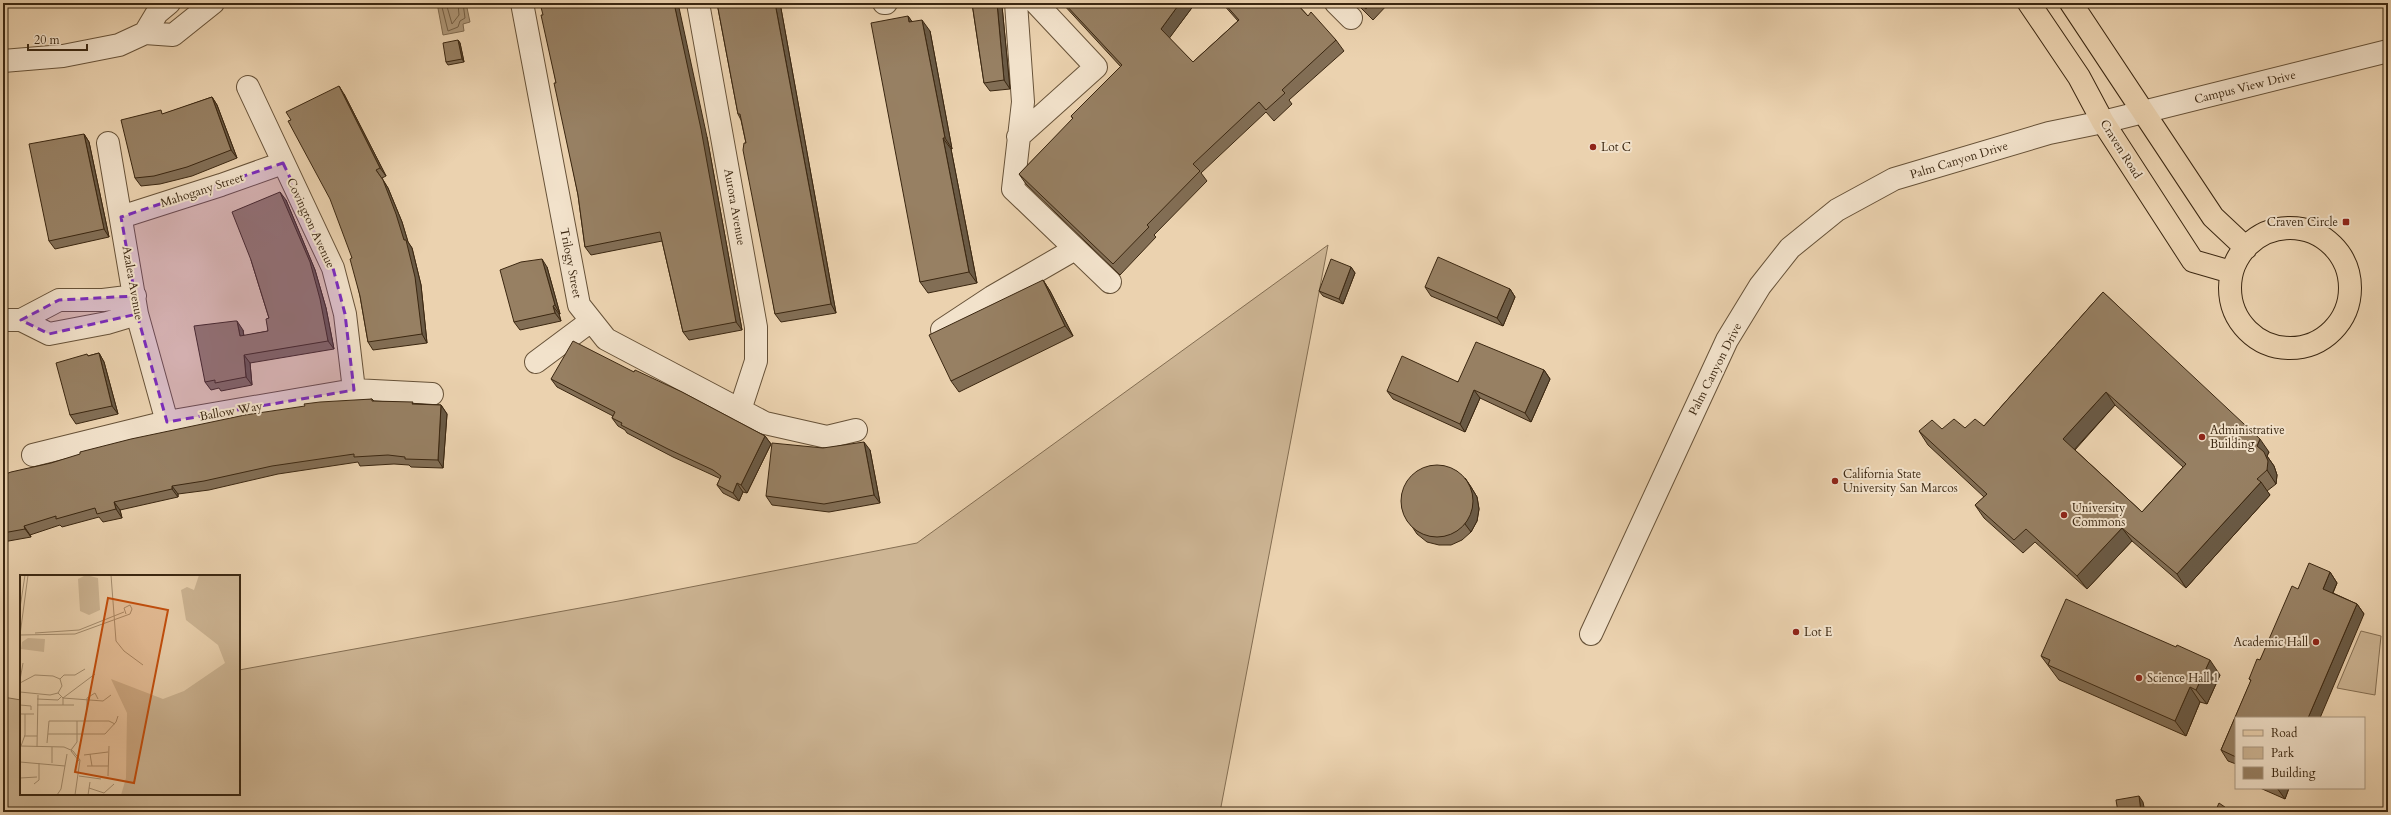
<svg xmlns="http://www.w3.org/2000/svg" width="2391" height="815" font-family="Cardo,serif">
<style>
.green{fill:#cdb594;stroke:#846e52}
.water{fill:#af9879;stroke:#816b4f}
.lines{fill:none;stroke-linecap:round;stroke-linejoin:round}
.shore{stroke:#756045;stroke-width:1}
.minor-casing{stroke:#675238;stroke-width:24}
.major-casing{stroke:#3b2711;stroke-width:24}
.minor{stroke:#f2e2cb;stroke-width:22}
.major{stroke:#ebd2af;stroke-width:22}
.wall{fill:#826e55;stroke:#3b2711;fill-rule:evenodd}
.shaded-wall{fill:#6a5a45;stroke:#3b2711}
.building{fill:#978063;stroke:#3b2711;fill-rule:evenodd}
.marked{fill:#7b2cbf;fill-opacity:0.2;stroke:#7b2cbf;stroke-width:3;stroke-dasharray:8 5;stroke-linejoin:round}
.poi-dot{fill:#8f2418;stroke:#f2e2cb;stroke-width:1.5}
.labels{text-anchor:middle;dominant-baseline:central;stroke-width:4;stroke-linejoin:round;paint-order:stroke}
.street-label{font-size:12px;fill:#3b2711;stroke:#f2e2cb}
.poi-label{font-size:12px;fill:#3b2711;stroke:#f2e2cb;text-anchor:start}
.inset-road{fill:none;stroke:#a58e70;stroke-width:1}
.view{fill:#c54f0d;fill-opacity:0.15;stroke:#c54f0d;stroke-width:2}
.inset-edge{fill:none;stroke:#3b2711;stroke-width:2}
</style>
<rect width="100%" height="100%" fill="#ebd2af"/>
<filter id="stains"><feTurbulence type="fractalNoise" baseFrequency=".005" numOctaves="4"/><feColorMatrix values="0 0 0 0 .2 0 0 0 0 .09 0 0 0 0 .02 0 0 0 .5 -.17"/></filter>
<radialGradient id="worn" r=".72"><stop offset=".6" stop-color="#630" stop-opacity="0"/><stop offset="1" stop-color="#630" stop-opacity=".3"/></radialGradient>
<path class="green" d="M1328,245L1220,812H3V697L21,700V794H239V670L624,600L917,543Z
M2361,631L2381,636L2375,695L2337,688Z"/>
<path class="water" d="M437,3H466L470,22L463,24L464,31L443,35Z"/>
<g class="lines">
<path class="shore" d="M441,3L448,31L458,27L460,21L465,18L463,3
M446,3L452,24L459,15L458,3"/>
<defs>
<path id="minor" d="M522,3L579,305L606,339L765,423L827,437L856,430
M698,3L756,327V361L740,410
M884,3H886
M1016,3L1023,102L1013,189L1110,282
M1336,3L1351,18
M145,33L157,13L169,3
M3,61L63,56L119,45L145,33L173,35L213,3
M248,87L333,268L345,314L354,390
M1018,137L1096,67L1036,3
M108,143L137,314L167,422
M121,217L221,185L283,163
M3,320H21L49,334L107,323L137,314
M21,320L59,300H103L135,296
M942,330L992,297L1075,249
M536,362L591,321
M33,455L167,422L354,390L432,394
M1591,634L1727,340L1760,286L1790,248L1837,210L1894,179L2049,133L2103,122L2388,51"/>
<path id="major" d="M2029,3L2079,77L2103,122L2193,261L2231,272
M2071,3L2213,217L2246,248
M2230 288a60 60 0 1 1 120 0a60 60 0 1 1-120 0Z"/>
</defs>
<use href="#minor" class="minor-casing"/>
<use href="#major" class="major-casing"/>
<use href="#minor" class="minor"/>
<use href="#major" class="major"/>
</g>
<path class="wall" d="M3,3H28V6L3,7Z
M717,3H780L836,313L781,322L775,314L746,143L741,120L738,114Z
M972,3H1000L1002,6L1010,89L990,91L984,83Z
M1062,3H1193L1194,5L1169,38L1193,62L1238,21L1222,3H1296L1308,16L1336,40L1344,51L1289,100L1292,104L1274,121L1266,112L1201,173L1207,181L1154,235L1156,237L1120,275L1026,184L1019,174L1073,119L1071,116L1121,67Z
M1356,3H1389L1373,20Z
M543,15L707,137L742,330L689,340L683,332L662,241L591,255L585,247L578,195Z
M908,16L912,22L930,31L952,149H951L977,283L928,293L920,282Z
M458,40L460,43L464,62L448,65L446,62Z
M344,94L386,176L382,178L388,188L402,222L408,242L412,248L421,285L427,343L373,350L368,342L360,296L352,258Z
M212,97L217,105L237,158L192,176L160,184L141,186L135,178L164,114Z
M84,134L89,142L109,237L55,249L49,241Z
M286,200L315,270L326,308L334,349L250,363L252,385L221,391L219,388L211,390L205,382L243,330L244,336L268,331L269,318L251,260Z
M547,267L560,314H559L561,321L520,330L514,322Z
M1351,267L1355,273L1343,304L1323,296L1319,291Z
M1043,280L1050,291L1073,336L959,392L951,381Z
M1425,287L1510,289L1515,297L1503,326L1431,296Z
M2103,292L2269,452L2267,456L2274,466L2277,475L2276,484L2267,491L2270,495L2186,588L2132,541L2087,589L2035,542L2023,553L1984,518L1975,505L1984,497L1928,445L1919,431L1965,428L1984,426ZM2115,405L2183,467L2142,512L2075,450Z
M99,353L104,362L118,414L76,424L70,415L88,356Z
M1544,370L1550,379L1531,422L1480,398L1465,432L1393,399L1387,391Z
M634,372L765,436L771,444L747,493L743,492L739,501L723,493L717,485L720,479L719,478L673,457L627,433L625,430L618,426L612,418L613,416L557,387L551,379Z
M372,399L374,401L441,405L447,414L443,468L411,467L409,465L394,464L360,466L358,462L278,474L209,490L178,494V497L120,510L122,518L103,522L99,517L62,527L60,525L30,535L31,537L3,542V475Z
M823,448L870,450L880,503L829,512L772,505L766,496Z
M1465,478L1471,487L1477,497L1479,509L1477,521L1471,532L1462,540L1451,545H1439L1427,542L1417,534L1405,516Z
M2330,572L2337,583L2333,593L2357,604L2364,614L2236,718V764L2228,761L2221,750L2251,681L2249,679L2260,660L2298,589Z
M2041,656L2220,675L2207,704L2200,702L2186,736L2059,680Z
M2260,788H2289L2285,799Z"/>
<path class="shaded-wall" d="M674,3H678L707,137L742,330L736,322Z
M775,3H780L836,313L831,304Z
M997,3H1000L1002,6L1010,89L1004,80Z
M1180,3H1193L1194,5L1168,40L1161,29Z
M908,16L916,27L909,22Z
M922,20L930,31L952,149L945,138Z
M458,40L460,43L464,62L462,59Z
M339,86L344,94L386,176L380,168Z
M212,97L217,105L237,158L231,150Z
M84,134L89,142L109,237L104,229Z
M943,138L951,149L977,283L969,272Z
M376,170L388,188L402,222L408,242L412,248L421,285L427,343L422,334L404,240Z
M280,192L286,200L315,270L326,308L334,349L328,341Z
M542,259L547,267L560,314L555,305Z
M1351,267L1355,273L1343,304L1339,299Z
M1043,280L1050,291L1073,336L1065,326Z
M1510,289L1515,297L1503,326L1497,318Z
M553,306L559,314L561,321L555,313Z
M237,321L243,330L245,345L240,336Z
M99,353L104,362L118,414L112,406Z
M244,355L250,363L252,385L246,377Z
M1544,370L1550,379L1531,422L1525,413Z
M1474,390L1480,398L1465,432L1460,424Z
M2106,392L2115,405L2072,452L2063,439Z
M441,405L447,414L443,468L438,460Z
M765,436L771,444L747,493L741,485Z
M2260,439L2269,452L2267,456L2274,466L2277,475L2276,484L2267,470L2257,446Z
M864,442L870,450L880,503L874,495Z
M1465,478L1471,487L1477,497L1479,509L1477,521L1471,532L1465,524Z
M2261,482L2270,495L2186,588L2177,574Z
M737,483L743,492L739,501L733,493Z
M172,486L178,494V497L172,489Z
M114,502L120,510L122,518L116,509Z
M24,526L30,535L31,537L25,529Z
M2122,528L2132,541L2087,589L2077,576Z
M2330,572L2337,583L2330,599L2323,589Z
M2357,604L2364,614L2320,718H2308Z
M2210,660L2220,675L2207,704L2196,690Z
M2190,687L2200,702L2186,736L2175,721Z
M2277,788H2289L2285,799Z
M2139,796L2143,802L2145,812H2141Z"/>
<path class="building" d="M540,3H674L701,129L736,322L683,332L660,232L585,247L578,195L554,83H556L541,15H543Z
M717,3H775L831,304L775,314L743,150L744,143H746L740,114H738Z
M972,3H997L1004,80L984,83Z
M1064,3H1180L1161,29L1193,62L1239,20L1224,3H1296L1308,16L1311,12L1336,40L1282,90L1285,93L1266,110L1259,102L1193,164L1200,171L1147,225L1149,227L1113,264L1019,174L1073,118L1071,116L1122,65Z
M1359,3H1371L1366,9Z
M908,16L909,22L922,20L945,138H943L969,272L920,282L871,23Z
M458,40L462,59L446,62L443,43Z
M339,86L380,168L376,170L383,180L396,214L404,240H406L415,277L422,334L368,342L360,296L350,259L352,258L330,199L288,121L291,120L286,112Z
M212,97L231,150L187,167L154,176L135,178L121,120L161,110L162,114Z
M84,134L104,229L49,241L29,144Z
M280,192L310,262L320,299L328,341L244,355L246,377L215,383V380L205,382L194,326L235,321H237L240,336L268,331L266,319L269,318L251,260L232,212Z
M1438,257L1510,289L1497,318L1425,287Z
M542,259L555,305L553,306L555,313L514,322L500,270L521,262Z
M1331,259L1351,267L1339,299L1319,291Z
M1043,280L1065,326L951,381L929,335Z
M2103,292L2260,439L2257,446L2264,452L2268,461L2267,470L2257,479L2261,482L2177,574L2122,528L2077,576L2026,529L2014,540L1975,505L1987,494L1919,431L1932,420L1942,429L1954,419L1965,428L1975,419L1984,426ZM2106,392L2186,464L2142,512L2063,439Z
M573,341L634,372L635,370L682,392L765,436L741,485L737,483L733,493L717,485L721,476L713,470L668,449L621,425L622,423L612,418L615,412L551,379Z
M1476,342L1544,370L1525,413L1474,390L1460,424L1387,391L1402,356L1458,382Z
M99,353L112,406L70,415L56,363L87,354L88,356Z
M372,399V401L413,402L412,404L441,405L438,460L405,459V457L388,455L354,457V454L272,466L204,481L172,486V489L114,502L116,509L97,514L95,508L56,519V516L24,526L25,529L3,533V475L11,472L51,463L80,454V452L131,439L245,415L305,406L304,404L320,402Z
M864,442L874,495L824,504L766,496L772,443L823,448Z
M1401 501a36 36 0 1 1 72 0a36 36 0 1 1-72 0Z
M2388,544V553L2385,545Z
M2309,563L2330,572L2323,589L2357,604L2308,718H2236V757L2221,750L2251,680L2249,679L2257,659L2260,660L2292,586L2298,589Z
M2066,599L2176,647L2177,645L2210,660L2196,690L2190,687L2175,721L2048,665L2050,660L2041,656Z
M2139,796L2141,812H2118L2116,800Z
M2219,803L2232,812H2215Z"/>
<path class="marked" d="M283,163L333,268L345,314L354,390L167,422L137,314L49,334L21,320L59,300L135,296L121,217Z"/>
<g class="poi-dot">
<circle cx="1593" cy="147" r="4"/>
<rect x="2342" y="218" width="8" height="8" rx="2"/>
<circle cx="2202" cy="437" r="4"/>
<circle cx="1835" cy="481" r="4"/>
<circle cx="2064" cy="515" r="4"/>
<circle cx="1796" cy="632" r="4"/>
<circle cx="2316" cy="642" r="4"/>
<circle cx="2139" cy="678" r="4"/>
</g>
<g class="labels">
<g class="street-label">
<text transform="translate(2245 87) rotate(-14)">Campus View Drive</text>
<text transform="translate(2121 149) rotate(58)">Craven Road</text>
<text transform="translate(1959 160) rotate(-17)">Palm Canyon Drive</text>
<text transform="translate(202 190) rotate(-18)">Mahogany Street</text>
<text transform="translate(735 207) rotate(80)">Aurora Avenue</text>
<text transform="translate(311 223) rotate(65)">Covington Avenue</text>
<text transform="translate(571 263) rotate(79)">Trilogy Street</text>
<text transform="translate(133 283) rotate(80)">Azalea Avenue</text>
<text transform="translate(1715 369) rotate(-63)">Palm Canyon Drive</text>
<text transform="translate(231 411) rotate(-10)">Ballow Way</text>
</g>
<g class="poi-label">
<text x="1601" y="147">Lot C</text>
<text x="2338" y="222" text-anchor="end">Craven Circle</text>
<text x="2210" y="430">Administrative<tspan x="2210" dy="14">Building</tspan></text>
<text x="1843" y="474">California State<tspan x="1843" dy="14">University San Marcos</tspan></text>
<text x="2072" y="508">University<tspan x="2072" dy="14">Commons</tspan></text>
<text x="1804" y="632">Lot E</text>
<text x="2308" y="642" text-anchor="end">Academic Hall</text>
<text x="2147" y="678">Science Hall 1</text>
</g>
</g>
<g transform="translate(20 575)">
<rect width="220" height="220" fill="#ebd2af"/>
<path d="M66,0L78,3L80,35L69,40L60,36L58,4ZM179,0H220V220H101L106,203L107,138L91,104L143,124L164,116L205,88L198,70L166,45L161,15L167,12L174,15ZM8,63L25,64L24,77L1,74L2,67Z" fill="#cdb594"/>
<path class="inset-road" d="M91,0L96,66L104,76L123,90M0,33L5,0M15,58L59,55L104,37M0,60L55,59L110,39L112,34L110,30L104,33L106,39M0,60L8,0M40,104L44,100H55L65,94M0,105L3,88M0,108L15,100L33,101L40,104L42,111L38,118L30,120L0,117M38,118L43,123L83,126L91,120M17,124L38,125L41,122M0,130L11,131V135M17,130H54M43,130V123L75,99M67,133V123L75,118L78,124M0,139H14M28,159H85L96,147L98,141M4,161H17M27,168L29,146H89L95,149M0,171L44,172L53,176L60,185L55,220M1,171L5,160V139M17,172L18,120M51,175L57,167V146M51,176L59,186M70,179L72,191M64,180L88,177M0,187L45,191M32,188V172M67,191H88M59,201L81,204M88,201L89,171M0,203L17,202M14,209L19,205V188M69,213L84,218M84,218L94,209M37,220L41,214L47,179M68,220L70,207"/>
<path class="view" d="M88,23L148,35L114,208L55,197Z"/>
<rect width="220" height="220" class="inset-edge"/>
</g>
<rect width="2391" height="815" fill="none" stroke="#ebd2af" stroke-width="16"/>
<rect x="4" y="4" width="2383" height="807" fill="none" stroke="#3b2711" stroke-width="2"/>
<rect x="8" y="8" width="2375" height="799" fill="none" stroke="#3b2711"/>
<rect x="2235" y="717" width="130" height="72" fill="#f2e2cb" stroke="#a99781"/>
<rect x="2243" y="730" width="20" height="6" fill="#ebd2af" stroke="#a99781"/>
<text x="2271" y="737" font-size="12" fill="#3b2711">Road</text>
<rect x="2243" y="747" width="20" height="12" fill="#cdb594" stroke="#a99781"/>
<text x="2271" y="757" font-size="12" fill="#3b2711">Park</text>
<rect x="2243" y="767" width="20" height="12" fill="#978063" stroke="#a99781"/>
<text x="2271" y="777" font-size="12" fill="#3b2711">Building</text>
<path d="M28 44v6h59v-6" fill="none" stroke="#3b2711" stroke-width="2"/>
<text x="34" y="44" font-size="12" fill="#3b2711" stroke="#f2e2cb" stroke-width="3" paint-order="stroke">20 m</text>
<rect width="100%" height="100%" filter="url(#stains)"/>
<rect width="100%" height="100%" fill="url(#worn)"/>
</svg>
